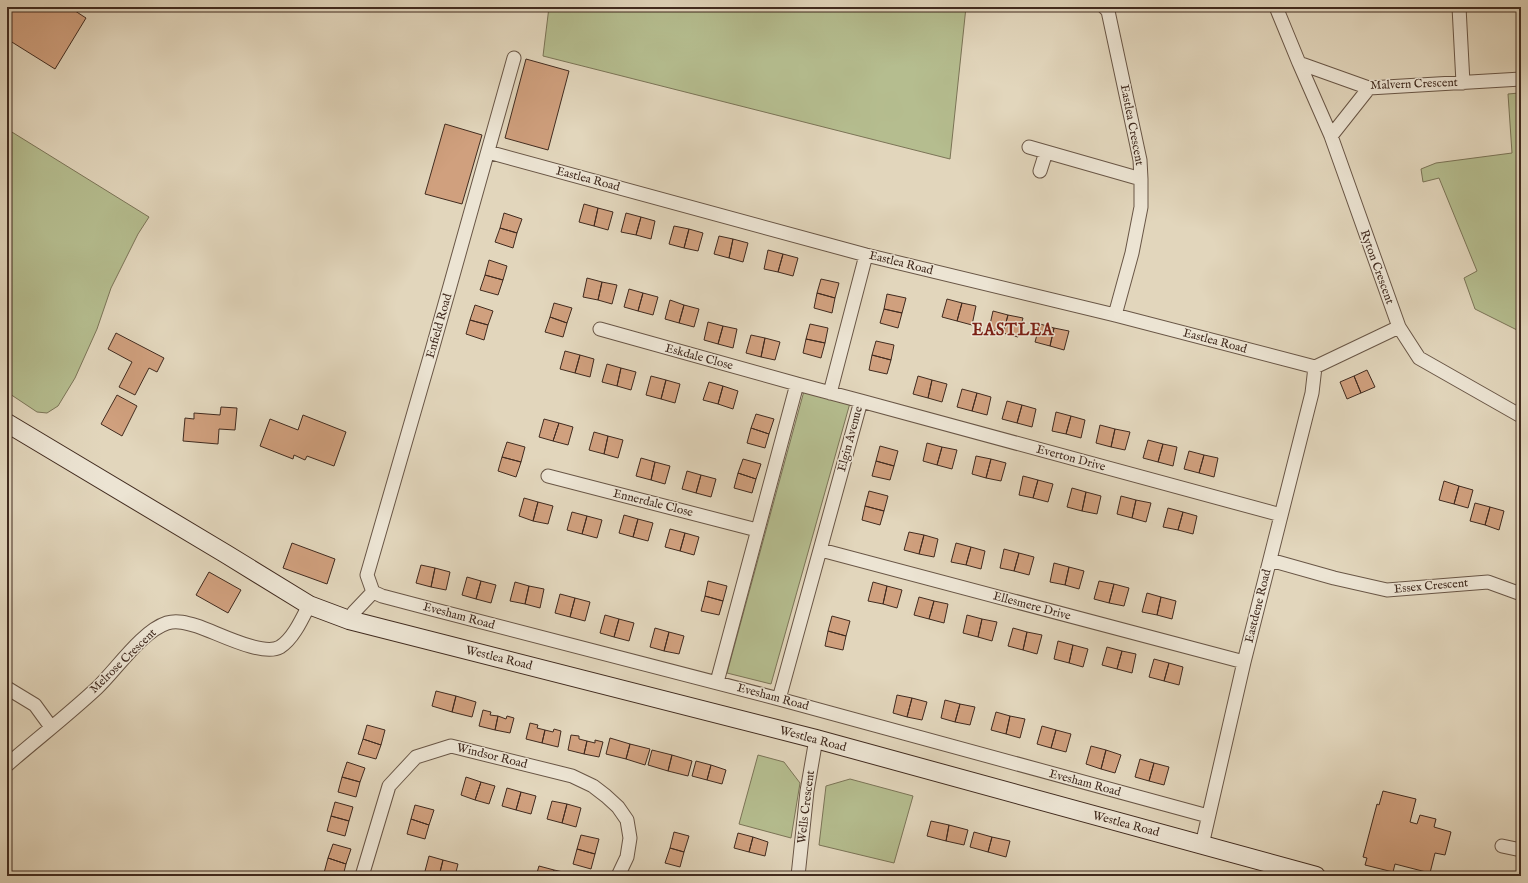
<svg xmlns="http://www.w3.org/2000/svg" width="1528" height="883" font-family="'IM FELL English',serif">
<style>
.green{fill:#b5bd8f;stroke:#7b7457}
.building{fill:#d0a07e;stroke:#412b1f}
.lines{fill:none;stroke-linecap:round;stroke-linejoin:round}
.street-casing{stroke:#695646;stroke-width:15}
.secondary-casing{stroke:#412b1f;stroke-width:20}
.street{stroke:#ece4d3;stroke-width:13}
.secondary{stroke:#ece4d3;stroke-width:18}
.labels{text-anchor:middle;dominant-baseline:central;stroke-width:3;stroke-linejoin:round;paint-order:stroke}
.street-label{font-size:12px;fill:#412b1f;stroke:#ece4d3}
.district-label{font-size:16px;font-weight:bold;letter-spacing:1px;fill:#7a1f14;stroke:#ece4d3}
</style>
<rect width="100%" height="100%" fill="#e2d6bc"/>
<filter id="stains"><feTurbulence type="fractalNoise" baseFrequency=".005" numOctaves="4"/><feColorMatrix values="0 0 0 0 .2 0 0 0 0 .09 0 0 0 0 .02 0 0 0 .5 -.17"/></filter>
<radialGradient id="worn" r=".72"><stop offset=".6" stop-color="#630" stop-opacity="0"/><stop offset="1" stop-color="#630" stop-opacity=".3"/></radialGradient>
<path class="green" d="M549,7H966L950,159L543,56Z
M1519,93L1521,130V332L1475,309L1464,278L1477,271L1439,178L1423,182L1421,169L1436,163L1512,153L1508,94Z
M7,129L149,217L138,234L111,288L97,329L75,378L58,406L47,413L37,412L7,392Z
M804,391L850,403L771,684L727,673Z
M758,755L784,762L800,783L791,838L739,824Z
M850,779L913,796L894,863L819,845L826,786Z"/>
<path class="building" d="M7,7H69L86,18L55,69L7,39Z
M526,59L569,71L548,150L505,138Z
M445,124L482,135L462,204L425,194Z
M584,204L598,208L594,226L579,222Z
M598,208L613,212L608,230L594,226Z
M504,213L522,219L517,233L500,228Z
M626,213L641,217L636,235L621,232Z
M641,217L655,221L651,239L636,235Z
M674,226L689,229L684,248L669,244Z
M500,228L517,233L513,248L495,242Z
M689,229L703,233L698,251L684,248Z
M719,236L733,239L729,258L714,254Z
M733,239L748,243L743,262L729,258Z
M768,250L783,254L778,272L764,269Z
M783,254L798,258L793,276L778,272Z
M489,260L507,266L503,280L485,275Z
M485,275L503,280L498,295L480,290Z
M587,278L602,282L598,300L583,297Z
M821,279L839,283L835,298L817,293Z
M602,282L617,285L612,304L598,300Z
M629,289L643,293L638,311L624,307Z
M643,293L658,297L653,315L638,311Z
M817,293L835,298L832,313L814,308Z
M887,294L906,298L902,313L884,309Z
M947,299L962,303L957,321L942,317Z
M670,300L684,305L679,323L665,319Z
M554,303L572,308L567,323L550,317Z
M962,303L976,306L972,325L957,321Z
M475,305L493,311L488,325L470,320Z
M684,305L699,309L694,327L679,323Z
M884,309L902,313L898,328L880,323Z
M993,311L1008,315L1003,333L989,329Z
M1008,315L1023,318L1018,337L1003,333Z
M550,317L567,323L563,337L545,332Z
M470,320L488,325L484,340L466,334Z
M708,322L723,326L718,344L704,340Z
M810,324L828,328L825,343L806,339Z
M1040,324L1054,328L1050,346L1035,342Z
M723,326L737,329L733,348L718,344Z
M1054,328L1069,331L1064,350L1050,346Z
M116,333L164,358L157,372L149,368L135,395L119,387L132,362L108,349Z
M751,335L765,338L761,357L746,353Z
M765,338L780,342L775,360L761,357Z
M806,339L825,343L821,358L803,353Z
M876,341L894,345L891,360L872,355Z
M565,351L580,355L575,373L560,369Z
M580,355L594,359L590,377L575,373Z
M872,355L891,360L887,374L869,370Z
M607,364L621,368L617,386L602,382Z
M621,368L636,372L631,390L617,386Z
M1367,370L1375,387L1361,393L1354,376Z
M651,376L666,380L661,399L646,395Z
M918,376L932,380L928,398L913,394Z
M1354,376L1361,393L1347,399L1340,382Z
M666,380L680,384L675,403L661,399Z
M932,380L947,384L942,402L928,398Z
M709,382L723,386L718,404L703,400Z
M723,386L738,391L733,409L718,404Z
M962,389L977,393L972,411L957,407Z
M977,393L991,397L987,415L972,411Z
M117,395L137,406L122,436L101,424Z
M1007,401L1022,405L1017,423L1002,419Z
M1022,405L1036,409L1032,427L1017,423Z
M221,407L237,408L235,430L219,429L218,444L183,441L185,418L194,419V413L220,415Z
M1056,412L1071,416L1066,434L1052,431Z
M756,414L774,419L769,434L751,428Z
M303,415L346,432L334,466L307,456L305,460L294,455L293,459L260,446L270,419L298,430Z
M1071,416L1085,420L1081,438L1066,434Z
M544,419L559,423L553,441L539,437Z
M559,423L573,427L568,445L553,441Z
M1100,425L1115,429L1111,447L1096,443Z
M751,428L769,434L765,448L747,443Z
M1115,429L1130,432L1125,450L1111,447Z
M594,432L608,436L604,454L589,450Z
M608,436L623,440L618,458L604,454Z
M1148,440L1163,444L1158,462L1143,458Z
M507,442L525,447L521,462L502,457Z
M927,443L942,447L937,465L923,461Z
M1163,444L1177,447L1173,466L1158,462Z
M880,446L898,451L894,466L876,461Z
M942,447L957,450L952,469L937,465Z
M1189,451L1204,455L1199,473L1184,469Z
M1204,455L1218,458L1214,477L1199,473Z
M976,456L991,459L986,478L972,474Z
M502,457L521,462L516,477L498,471Z
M641,458L655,462L651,480L636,476Z
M743,459L761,464L756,479L738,473Z
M991,459L1006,463L1001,481L986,478Z
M876,461L894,466L890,480L872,476Z
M655,462L670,466L665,484L651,480Z
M687,471L701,475L696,493L682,489Z
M738,473L756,479L752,493L734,488Z
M701,475L716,479L711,497L696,493Z
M1023,476L1038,480L1033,498L1019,495Z
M1038,480L1053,484L1048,502L1033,498Z
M1444,481L1459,486L1454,504L1439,500Z
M1459,486L1473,490L1468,508L1454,504Z
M1072,488L1086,492L1082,511L1067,507Z
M869,491L888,496L884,511L865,506Z
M1086,492L1101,496L1097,514L1082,511Z
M1121,496L1136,500L1132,518L1117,514Z
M524,498L538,502L533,521L519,516Z
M1136,500L1151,503L1146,522L1132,518Z
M538,502L553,506L548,524L533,521Z
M1475,503L1490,507L1485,525L1470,521Z
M865,506L884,511L880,525L862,520Z
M1490,507L1504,511L1499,530L1485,525Z
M1168,508L1183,512L1178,530L1163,527Z
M572,512L587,516L582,534L567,530Z
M1183,512L1197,516L1193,534L1178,530Z
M624,515L638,519L633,537L619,533Z
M587,516L602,520L597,538L582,534Z
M638,519L653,523L648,541L633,537Z
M670,529L685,533L680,551L665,547Z
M909,532L924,535L919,554L904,550Z
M685,533L699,537L694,555L680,551Z
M924,535L938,539L934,557L919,554Z
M292,543L335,559L327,584L283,568Z
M956,543L971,547L966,565L951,562Z
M971,547L985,551L981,569L966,565Z
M1004,549L1019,553L1014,571L1000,568Z
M1019,553L1034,557L1029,575L1014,571Z
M1054,563L1069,567L1065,585L1050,582Z
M421,565L435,568L431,587L416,583Z
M1069,567L1084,571L1079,589L1065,585Z
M435,568L450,572L446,590L431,587Z
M209,572L241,590L228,613L196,595Z
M467,577L481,581L476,599L462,595Z
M481,581L496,585L491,603L476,599Z
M708,581L727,586L723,601L705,596Z
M1099,581L1114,584L1109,603L1094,599Z
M515,582L529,586L525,604L510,601Z
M873,582L887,586L883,604L868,601Z
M1114,584L1129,588L1124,606L1109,603Z
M529,586L544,589L540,608L525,604Z
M887,586L902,590L897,608L883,604Z
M1147,593L1161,597L1157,615L1142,612Z
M560,594L575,598L570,617L555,613Z
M705,596L723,601L719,615L701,611Z
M919,597L934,601L929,619L914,615Z
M1161,597L1176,601L1172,619L1157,615Z
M575,598L590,602L585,621L570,617Z
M934,601L948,604L944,623L929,619Z
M605,615L619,619L614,637L600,633Z
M967,615L982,619L978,637L963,633Z
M832,616L850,621L846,636L828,631Z
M619,619L634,623L629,641L614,637Z
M982,619L997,622L992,641L978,637Z
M655,628L669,632L664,651L650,647Z
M1013,628L1027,632L1023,650L1008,646Z
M828,631L846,636L843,650L825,646Z
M669,632L684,636L679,654L664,651Z
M1027,632L1042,635L1037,654L1023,650Z
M1058,641L1073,645L1069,663L1054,659Z
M1073,645L1088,649L1083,667L1069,663Z
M1107,647L1122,651L1117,669L1102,665Z
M1122,651L1136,654L1132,673L1117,669Z
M1154,659L1169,663L1164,681L1149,677Z
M1169,663L1183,667L1179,685L1164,681Z
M436,691L456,696L452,712L432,706Z
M897,695L912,698L907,717L893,713Z
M456,696L476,702L472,717L452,712Z
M912,698L927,702L922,720L907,717Z
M945,700L960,704L955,722L941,718Z
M960,704L975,707L970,725L955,722Z
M483,710L491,712L490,715L498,716L495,730L479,726Z
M996,712L1010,716L1006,734L991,730Z
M498,716L506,719L507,716L514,718L510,733L495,730Z
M1010,716L1025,719L1020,738L1006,734Z
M530,723L538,725L537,728L545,730L542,743L526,739Z
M367,725L385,730L381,745L363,739Z
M1042,726L1056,730L1051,748L1037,744Z
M554,729L561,731L558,747L542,743L545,730L553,732Z
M1056,730L1071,734L1066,752L1051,748Z
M571,735L579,736V739L587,741L584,754L568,750Z
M610,738L630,744L626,759L606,754Z
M363,739L381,745L376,759L358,754Z
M595,740L603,742L599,757L584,754L587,741L595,743Z
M630,744L650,749L645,765L626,759Z
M1091,746L1106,750L1101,769L1086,764Z
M652,750L672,755L668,771L648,765Z
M1106,750L1121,755L1115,773L1101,769Z
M672,755L692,761L688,776L668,771Z
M1140,759L1154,763L1149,781L1135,777Z
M696,761L711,765L707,780L692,776Z
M347,762L365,768L360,782L342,777Z
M1154,763L1169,767L1164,785L1149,781Z
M711,765L726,770L722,784L707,780Z
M342,777L360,782L356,797L338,792Z
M466,777L481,782L475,800L461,795Z
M481,782L495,786L489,804L475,800Z
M507,788L521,792L516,810L502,806Z
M1383,791L1416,799L1410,822L1417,824L1420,815L1436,819L1434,827L1451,832L1445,855L1435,853L1430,873L1395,864L1393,872L1365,865L1367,858L1363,857L1377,804L1379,805Z
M521,792L536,796L531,814L516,810Z
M552,801L567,804L562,823L547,819Z
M335,802L353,807L349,821L331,816Z
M567,804L581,808L576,827L562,823Z
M415,805L434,810L429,825L411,819Z
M331,816L349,821L345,836L327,831Z
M411,819L429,825L425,839L407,834Z
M931,821L949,825L946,841L927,836Z
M949,825L968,830L964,845L946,841Z
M674,832L689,836L684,852L670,848Z
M974,832L992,837L988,852L970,847Z
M738,833L753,837L749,852L734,848Z
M581,835L599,839L595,854L577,849Z
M753,837L768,842L765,856L749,852Z
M992,837L1010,841L1006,857L988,852Z
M333,844L351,849L346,864L328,858Z
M670,848L684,852L680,867L665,863Z
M577,849L595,854L591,869L573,864Z
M429,856L443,860L439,876L424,875Z
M328,858L346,864L343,876H335L324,873Z
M443,860L458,864L455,876H439Z
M539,866L554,870L552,876H536Z
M554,870L568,873V876H552Z"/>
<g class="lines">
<defs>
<path id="street" d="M1104,7L1108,11L1140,160L1141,179V207L1132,253L1115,315
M1276,7L1299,63L1369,88L1521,79
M1459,7L1463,83
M1299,63L1331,136L1399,327L1419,358L1521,416
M1331,136L1369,88
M1029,147L1141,179
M488,152L866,255L1115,315L1315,367
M1040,171L1046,152
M600,329L797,384
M1315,367L1399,327
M830,393L866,255
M861,401L1281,515
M548,476L757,530
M821,550L1244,662
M1270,560L1334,578L1387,590L1488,582L1521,594
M373,592L382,596L420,606L779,699L1208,816
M373,592L367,575L432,350L514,58
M349,620L354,612L373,592
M717,682L797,384L861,401L779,699
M7,688L35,705L51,727
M7,765C37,739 68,715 97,688C116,670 142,631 167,623C177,620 187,623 197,626C216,632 262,657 280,647C293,639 302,619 309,605
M1202,845L1244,662L1312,393L1315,367
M1502,846L1521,850
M362,876L389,786L416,757L451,746L572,776L593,786L606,796L618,807L627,820L630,838L627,857L618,876
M798,876L807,791L816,739"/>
<path id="secondary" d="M7,423L226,554L309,605L349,620L816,739L1316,876"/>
</defs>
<use href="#street" class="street-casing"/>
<use href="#secondary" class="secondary-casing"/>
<use href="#street" class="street"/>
<use href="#secondary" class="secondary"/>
</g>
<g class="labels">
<g class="street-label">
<text transform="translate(1414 84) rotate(-2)">Malvern Crescent</text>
<text transform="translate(1132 125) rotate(79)">Eastlea Crescent</text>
<text transform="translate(588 179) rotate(15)">Eastlea Road</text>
<text transform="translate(901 263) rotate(14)">Eastlea Road</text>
<text transform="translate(1377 267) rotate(70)">Ryton Crescent</text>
<text transform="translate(439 326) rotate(-74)">Enfield Road</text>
<text transform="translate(1215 341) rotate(15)">Eastlea Road</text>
<text transform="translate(699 357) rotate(15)">Eskdale Close</text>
<text transform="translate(850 439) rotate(-75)">Elgin Avenue</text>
<text transform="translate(1071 458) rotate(15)">Everton Drive</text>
<text transform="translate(653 503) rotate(14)">Ennerdale Close</text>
<text transform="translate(1431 586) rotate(-5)">Essex Crescent</text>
<text transform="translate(1032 606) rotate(15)">Ellesmere Drive</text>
<text transform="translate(1258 606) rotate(-76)">Eastdene Road</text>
<text transform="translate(459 616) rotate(15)">Evesham Road</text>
<text transform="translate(499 658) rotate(14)">Westlea Road</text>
<text transform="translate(123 661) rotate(-44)">Melrose Crescent</text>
<text transform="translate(773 697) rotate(15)">Evesham Road</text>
<text transform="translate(813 739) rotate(15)">Westlea Road</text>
<text transform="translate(492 756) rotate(14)">Windsor Road</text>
<text transform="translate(1085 783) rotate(15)">Evesham Road</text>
<text transform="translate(806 807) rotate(-83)">Wells Crescent</text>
<text transform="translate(1126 824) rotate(15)">Westlea Road</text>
</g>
<g class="district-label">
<text x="1013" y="331">EASTLEA</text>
</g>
</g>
<rect width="1528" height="883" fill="none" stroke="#e2d6bc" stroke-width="24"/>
<rect x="8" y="8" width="1512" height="867" fill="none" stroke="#412b1f" stroke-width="2"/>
<rect x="12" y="12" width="1504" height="859" fill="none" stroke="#412b1f"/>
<rect width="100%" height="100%" filter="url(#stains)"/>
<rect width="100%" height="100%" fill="url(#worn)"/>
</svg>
